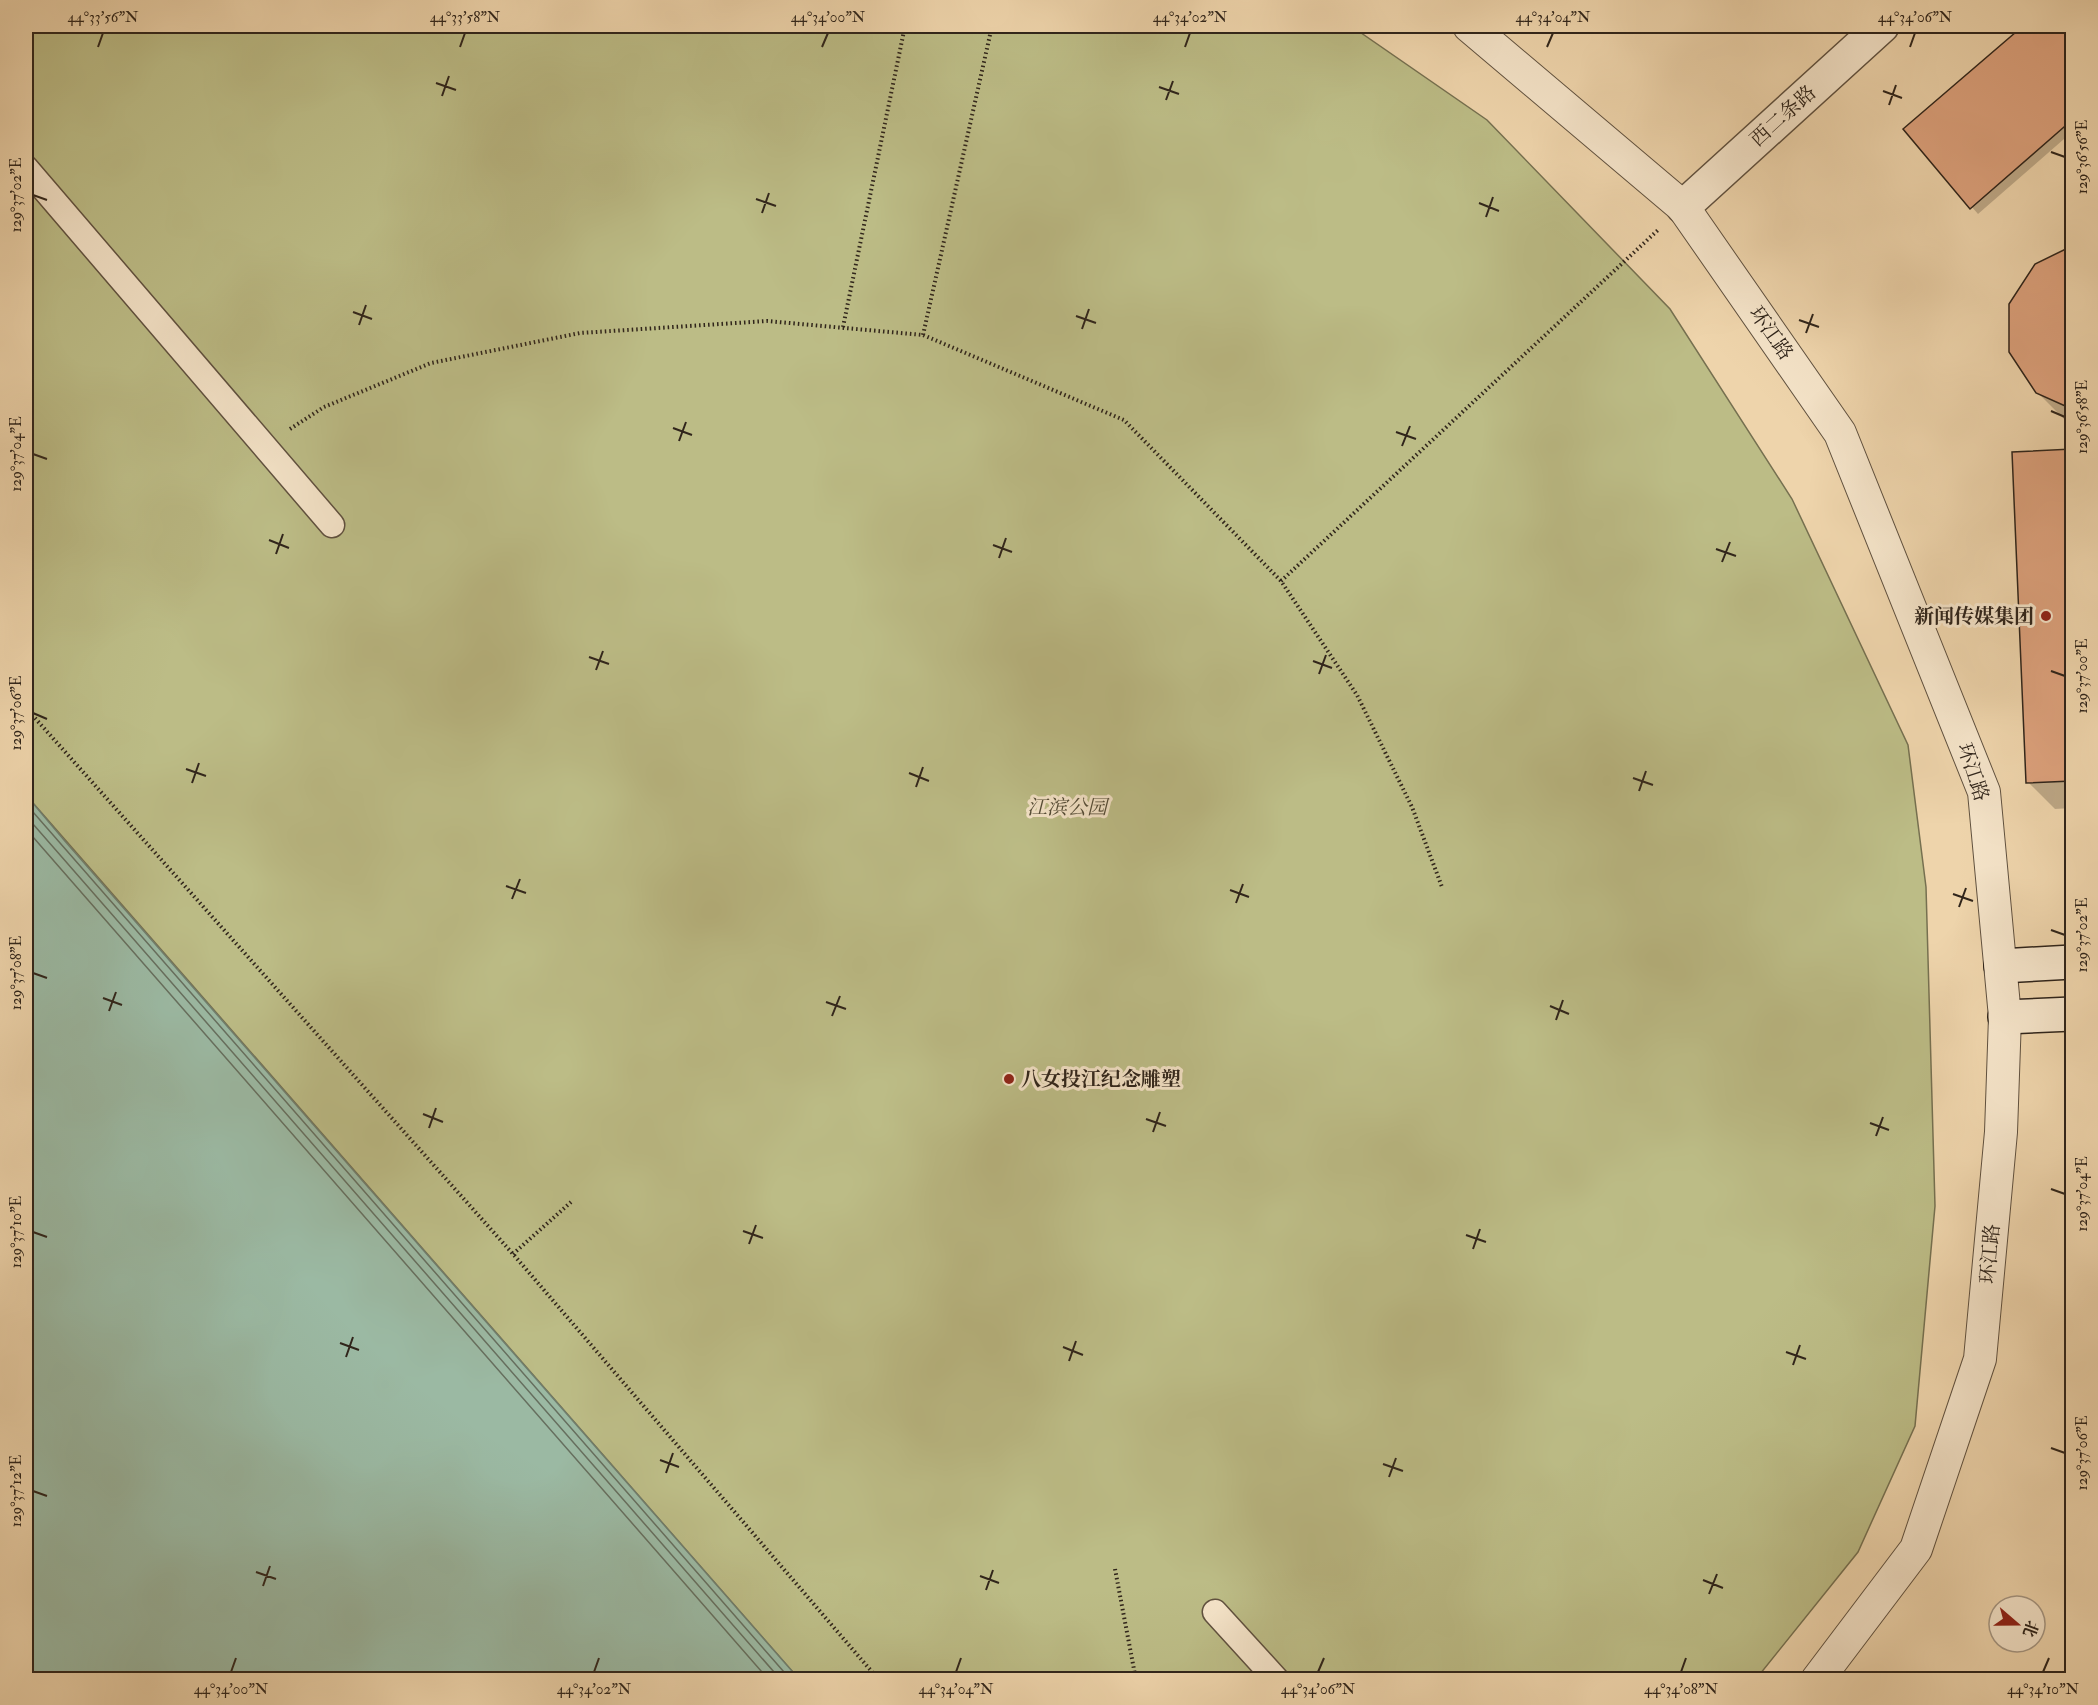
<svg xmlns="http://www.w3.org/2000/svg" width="2098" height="1705" font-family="'IM FELL Double Pica','Noto Serif SC',serif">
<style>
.green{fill:#bcbc86;stroke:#767050;stroke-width:1.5}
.water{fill:#9bb9a3;stroke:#707e6d;stroke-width:1.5}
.shadow{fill:#0003}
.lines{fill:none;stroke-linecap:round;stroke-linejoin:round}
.shore{stroke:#666f5f;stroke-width:1.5}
.building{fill:#dca17c;stroke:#30251b;stroke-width:1.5}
.pedestrian-casing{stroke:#60513f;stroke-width:27}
.minor-casing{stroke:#60513f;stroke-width:34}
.tertiary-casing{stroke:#60513f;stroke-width:36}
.secondary-casing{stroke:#30251b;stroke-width:36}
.path{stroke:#30251b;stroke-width:4;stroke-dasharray:1.5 3;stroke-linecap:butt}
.pedestrian{stroke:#f4e3c8;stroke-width:24}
.minor{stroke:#f4e3c8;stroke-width:32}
.tertiary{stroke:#f4e3c8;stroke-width:33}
.secondary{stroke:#f4e3c8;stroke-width:33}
.ticks{fill:none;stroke:#30251b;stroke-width:2}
.poi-dot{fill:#8f2418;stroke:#f4e3c8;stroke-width:2}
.labels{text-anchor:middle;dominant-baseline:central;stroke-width:6;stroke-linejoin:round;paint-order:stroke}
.street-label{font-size:20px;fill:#30251b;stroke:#f4e3c8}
.poi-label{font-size:20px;font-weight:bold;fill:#30251b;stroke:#f4e3c8;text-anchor:end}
.park-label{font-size:20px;font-style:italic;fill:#534b36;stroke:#f4e3c8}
.neatline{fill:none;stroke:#30251b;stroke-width:2}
.ticks-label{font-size:15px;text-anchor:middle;fill:#30251b}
</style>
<rect width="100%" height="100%" fill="#eed4ab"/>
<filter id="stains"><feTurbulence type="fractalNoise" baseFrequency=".00333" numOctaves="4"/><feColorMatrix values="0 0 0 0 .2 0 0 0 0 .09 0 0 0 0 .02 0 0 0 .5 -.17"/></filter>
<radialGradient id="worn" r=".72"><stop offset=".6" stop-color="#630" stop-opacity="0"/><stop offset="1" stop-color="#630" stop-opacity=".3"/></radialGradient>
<path class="green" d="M26,26H1351L1487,120L1670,309L1792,499L1908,745L1926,887L1935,1206L1915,1426L1858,1552L1756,1679H799L26,795Z"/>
<path class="water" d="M26,795L64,840L799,1679H26Z"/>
<path class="shadow" d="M2025,26H2072V132L1978,214L1905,130Z
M2072,248V423L2064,419L2037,392L2036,265Z
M2072,451V808L2055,809L2028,782L2014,453Z"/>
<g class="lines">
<path class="shore" d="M26,804L791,1680
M26,816L781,1680
M26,829L769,1680"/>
</g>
<path class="building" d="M2023,26H2072V120L1970,209L1903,129Z
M2072,246V409L2036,393L2009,352V304L2035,264Z
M2072,449V781L2026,783L2012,452Z
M2072,1654V1680H2066V1679Z"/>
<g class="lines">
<defs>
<path id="pedestrian" d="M26,168L332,525
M1215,1612L1277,1680"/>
<path id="minor" d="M1469,26L1683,207L1840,433L1984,792L2005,1017L2001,1132L1980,1359L1916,1549L1817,1680"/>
<path id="tertiary" d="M1683,207L1882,26"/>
<path id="secondary" d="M2001,966L2072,962
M2005,1017L2072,1014"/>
</defs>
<use href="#pedestrian" class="pedestrian-casing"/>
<use href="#minor" class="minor-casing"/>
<use href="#tertiary" class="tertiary-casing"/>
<use href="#secondary" class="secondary-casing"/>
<path class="path" d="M843,327L905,26
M923,335L992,26
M290,429L324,407L431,363L580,333L767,321L923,335L1124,420L1281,581L1357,695L1412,807L1442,887
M1281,581L1658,230
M26,708L513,1254L879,1680
M513,1254L571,1202
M1115,1569L1136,1680"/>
<use href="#pedestrian" class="pedestrian"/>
<use href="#minor" class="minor"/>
<use href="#tertiary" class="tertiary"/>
<use href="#secondary" class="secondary"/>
</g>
<path class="ticks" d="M98,47L103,33M460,47L465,33M822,47L828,33M1185,47L1190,33M1547,47L1553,33M1910,47L1915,33M436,83L456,90M1159,87L1179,94M1883,91L1902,98M442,96L449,76M1166,100L1173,81M1889,105L1896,85M2051,152L2065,157M33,195L47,200M756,199L776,206M1479,203L1499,211M762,213L769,193M1486,217L1493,197M353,312L372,319M1076,316L1096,323M1799,320L1819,327M359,325L366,305M1082,329L1089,309M1806,333L1813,314M2051,411L2065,417M673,428L692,435M1396,432L1416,439M679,441L686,422M1402,446L1410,426M33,454L47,459M269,540L289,548M993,545L1012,552M1716,549L1736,556M276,554L283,534M999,558L1006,538M1722,562L1730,542M589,657L609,664M1313,661L1332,668M596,670L603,651M2051,671L2065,676M1319,674L1326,655M33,713L47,719M186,769L206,776M909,773L929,781M1633,778L1653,785M192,783L199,763M916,787L923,767M1639,791L1646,771M506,886L526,893M1230,890L1249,897M1953,894L1973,901M512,899L520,879M1236,903L1243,884M1959,907L1966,888M2051,930L2065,935M33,973L47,978M103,998L122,1005M826,1002L846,1009M1550,1006L1569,1014M109,1011L116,992M832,1016L840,996M1556,1020L1563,1000M423,1114L443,1122M1146,1119L1166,1126M1870,1123L1889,1130M429,1128L436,1108M1153,1132L1160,1112M1876,1136L1883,1117M2051,1189L2065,1194M743,1231L763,1238M33,1232L47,1237M1466,1235L1486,1242M749,1244L756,1225M1473,1249L1480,1229M340,1343L359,1350M1063,1347L1083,1355M1786,1352L1806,1359M346,1357L353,1337M1069,1361L1076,1341M1793,1365L1800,1345M2051,1448L2065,1453M660,1460L679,1467M1383,1464L1403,1471M666,1473L673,1453M1389,1477L1396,1458M33,1491L47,1496M256,1572L276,1579M980,1576L999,1583M1703,1580L1723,1588M263,1586L270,1566M986,1590L993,1570M1709,1594L1717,1574M231,1672L236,1658M594,1672L599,1658M956,1672L961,1658M1318,1672L1324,1658M1681,1672L1686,1658M2043,1672L2049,1658"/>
<g class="poi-dot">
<circle cx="2046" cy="616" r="6"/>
<circle cx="1009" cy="1079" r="6"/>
</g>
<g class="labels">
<g class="street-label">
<text transform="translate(1783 116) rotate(-42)">西二条路</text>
<text transform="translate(1771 333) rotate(55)">环江路</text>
<text transform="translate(1973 772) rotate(72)">环江路</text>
<text transform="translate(1990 1254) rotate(-85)">环江路</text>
</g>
<g class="poi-label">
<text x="2034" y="616">新闻传媒集团</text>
<text x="1021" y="1079" text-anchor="start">八女投江纪念雕塑</text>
</g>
<g class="park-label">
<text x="1067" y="807">江滨公园</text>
</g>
</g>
<rect width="2098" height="1705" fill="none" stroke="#eed4ab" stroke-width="66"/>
<g transform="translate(2017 1624) rotate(110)"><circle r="28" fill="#f4e3c8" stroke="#a69783" stroke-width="1.5"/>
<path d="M0-4.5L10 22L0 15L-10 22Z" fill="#8f2418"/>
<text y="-9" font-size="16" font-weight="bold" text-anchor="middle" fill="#30251b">北</text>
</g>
<rect x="33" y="33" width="2032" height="1639" class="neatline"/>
<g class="ticks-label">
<text x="103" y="22">44°33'56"N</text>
<text x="465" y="22">44°33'58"N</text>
<text x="828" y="22">44°34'00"N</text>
<text x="1190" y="22">44°34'02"N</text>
<text x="1553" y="22">44°34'04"N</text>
<text x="1915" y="22">44°34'06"N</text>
<text transform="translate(2082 157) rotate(-90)" y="5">129°36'56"E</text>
<text transform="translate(16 195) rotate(-90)" y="5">129°37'02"E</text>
<text transform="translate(2082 417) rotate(-90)" y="5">129°36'58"E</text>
<text transform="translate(16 454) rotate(-90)" y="5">129°37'04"E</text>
<text transform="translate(2082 676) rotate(-90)" y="5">129°37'00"E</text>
<text transform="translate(16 713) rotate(-90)" y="5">129°37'06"E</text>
<text transform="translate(2082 935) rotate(-90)" y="5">129°37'02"E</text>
<text transform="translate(16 973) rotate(-90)" y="5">129°37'08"E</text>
<text transform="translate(2082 1194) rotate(-90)" y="5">129°37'04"E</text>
<text transform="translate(16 1232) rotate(-90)" y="5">129°37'10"E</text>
<text transform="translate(2082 1453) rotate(-90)" y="5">129°37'06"E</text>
<text transform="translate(16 1491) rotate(-90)" y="5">129°37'12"E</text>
<text x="231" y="1694">44°34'00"N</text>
<text x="594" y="1694">44°34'02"N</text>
<text x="956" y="1694">44°34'04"N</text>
<text x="1318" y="1694">44°34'06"N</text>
<text x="1681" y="1694">44°34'08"N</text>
<text x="2043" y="1694">44°34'10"N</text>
</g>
<rect width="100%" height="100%" filter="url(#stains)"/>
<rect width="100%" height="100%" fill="url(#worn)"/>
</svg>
